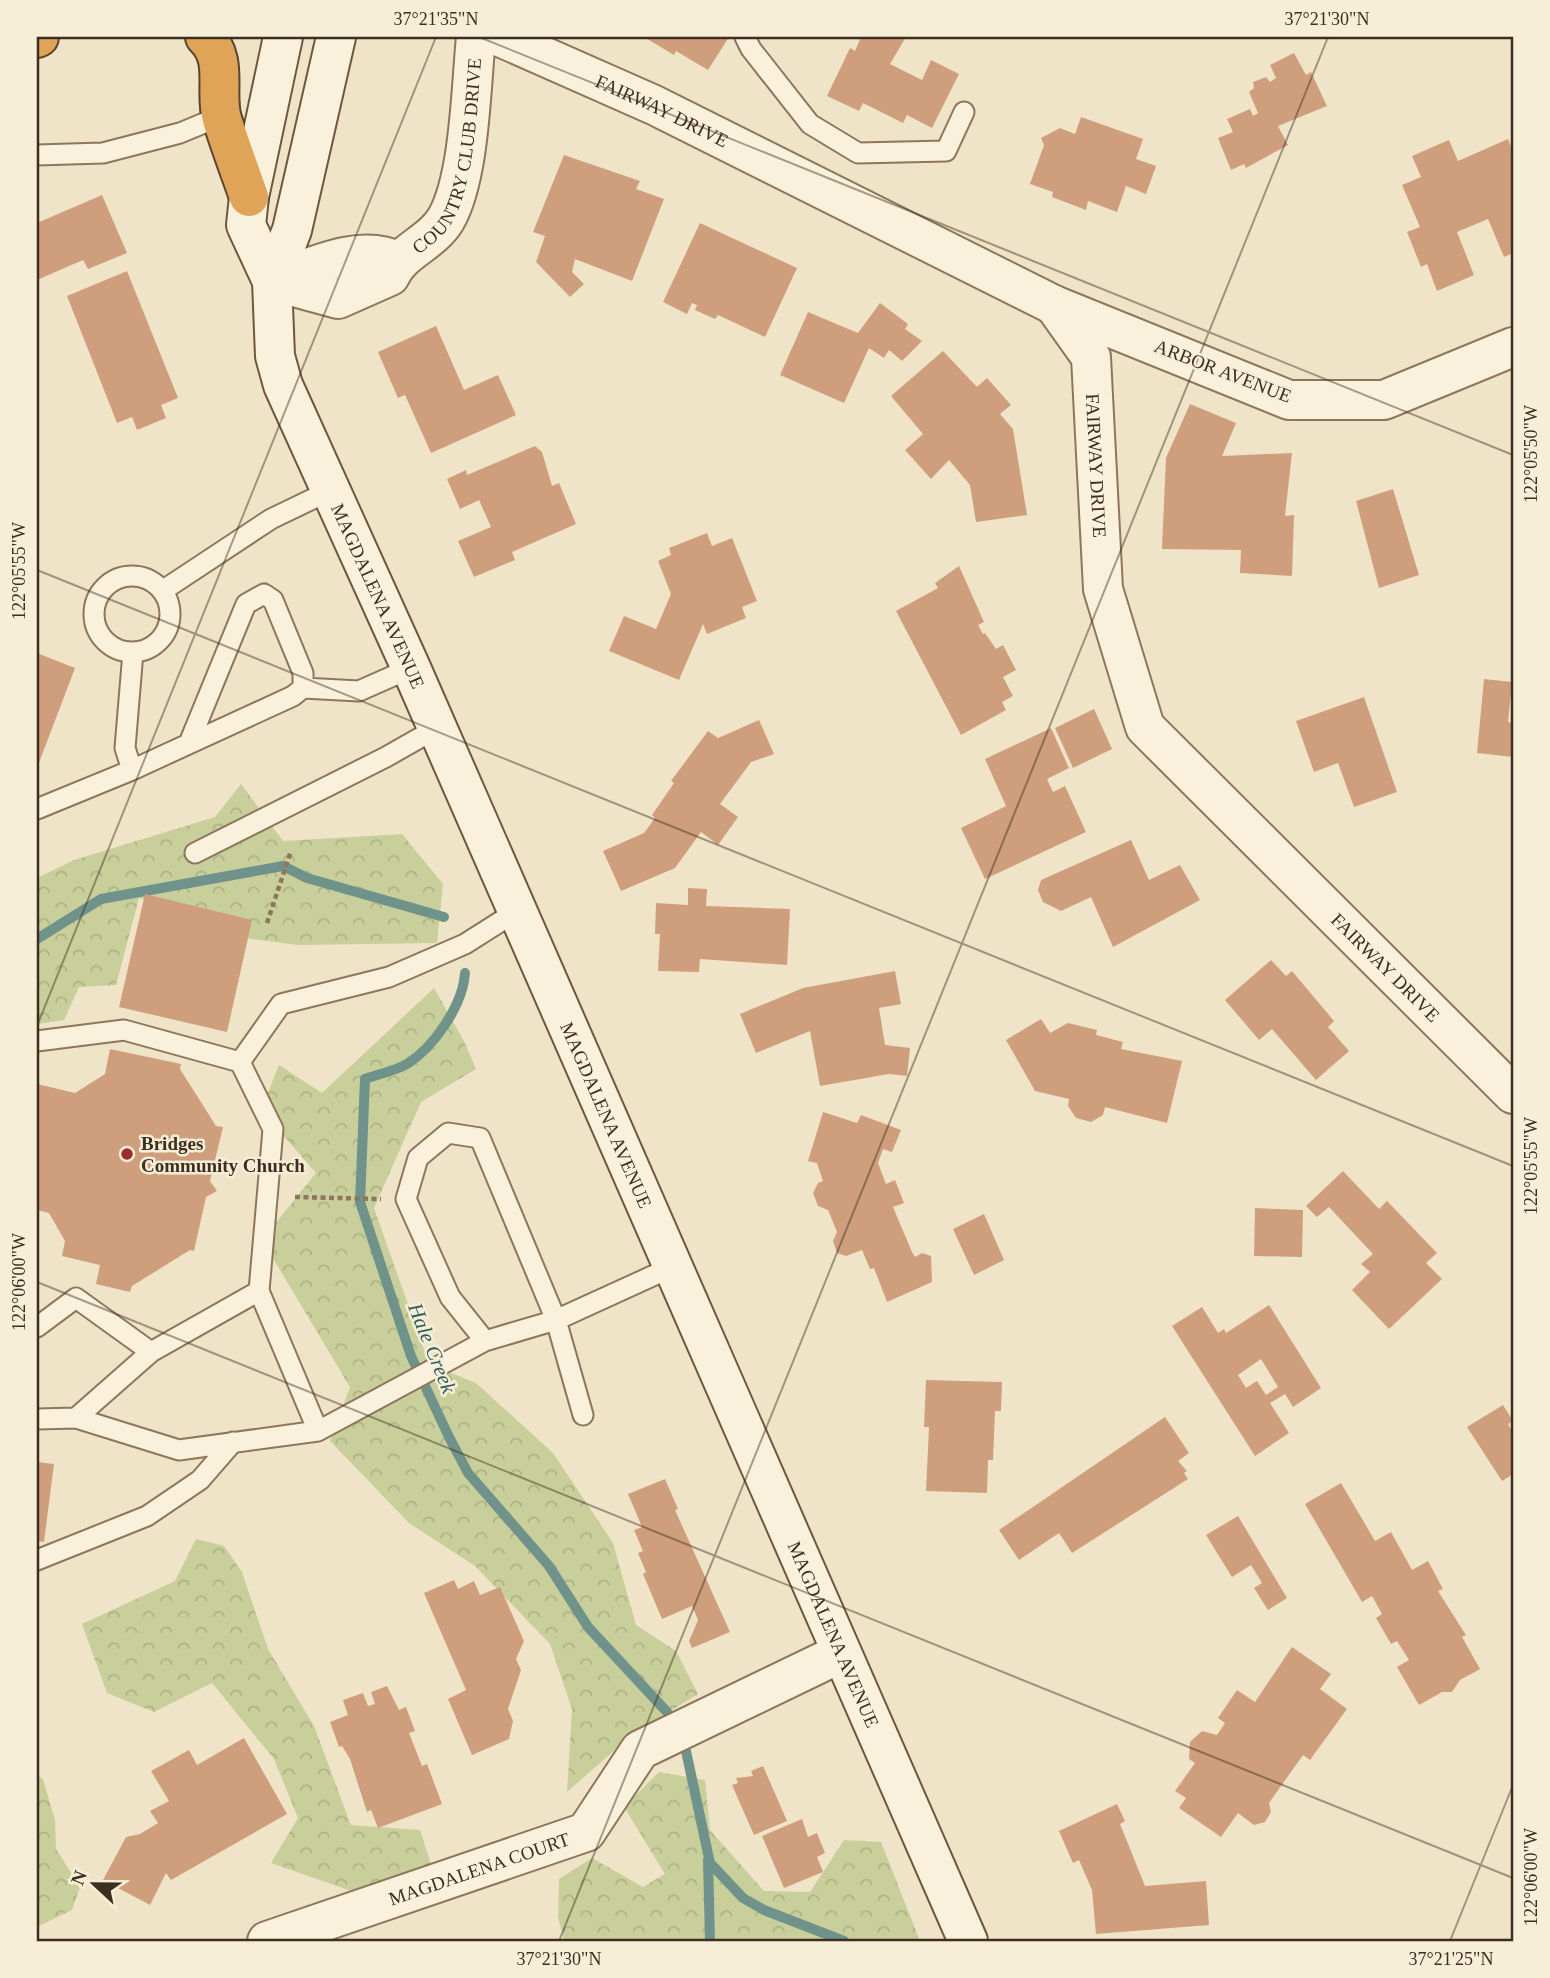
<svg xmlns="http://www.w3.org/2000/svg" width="1550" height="1978" font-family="Georgia,serif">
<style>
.forest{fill:url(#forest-crowns)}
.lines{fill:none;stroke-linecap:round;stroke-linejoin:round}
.stream{stroke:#6f938a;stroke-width:10}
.building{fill:#cf9f7d;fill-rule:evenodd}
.lane-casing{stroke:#8d765c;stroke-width:23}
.street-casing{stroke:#8d765c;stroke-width:42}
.secondary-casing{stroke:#6f573f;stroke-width:42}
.highway-casing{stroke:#5b4430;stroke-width:42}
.path{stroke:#8d765c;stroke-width:4.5;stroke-dasharray:5 3.5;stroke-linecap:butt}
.lane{stroke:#faf1dc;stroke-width:19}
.street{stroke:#faf1dc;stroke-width:38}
.secondary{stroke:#faf1dc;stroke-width:38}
.highway{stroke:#e0a458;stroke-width:38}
.ticks{fill:none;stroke:#3d2e20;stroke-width:2;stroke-opacity:0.45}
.poi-dot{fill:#9e2a2b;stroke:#f7eed8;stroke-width:2.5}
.labels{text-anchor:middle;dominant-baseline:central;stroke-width:5;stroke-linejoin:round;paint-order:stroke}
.street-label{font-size:19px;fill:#3d2e20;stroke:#f7eed8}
.poi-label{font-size:19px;font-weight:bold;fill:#3d2e20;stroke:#f7eed8;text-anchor:start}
.water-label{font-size:21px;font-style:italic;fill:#2f5d5a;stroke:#f7eed8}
.neatline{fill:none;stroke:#3d2e20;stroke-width:2.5}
.ticks-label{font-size:18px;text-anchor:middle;fill:#3d2e20}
</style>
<defs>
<pattern id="forest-crowns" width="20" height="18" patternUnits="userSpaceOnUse" patternTransform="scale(1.75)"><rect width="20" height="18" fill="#c9cf9b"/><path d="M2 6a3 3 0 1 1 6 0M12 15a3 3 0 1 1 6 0" fill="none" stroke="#aeb285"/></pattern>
</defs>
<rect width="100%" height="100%" fill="#f0e4c8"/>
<path class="forest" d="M241,784L283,841L402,834L443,884L437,943L298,945L236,937L139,898L116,985L79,987L64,1020L37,1024V878L74,860L215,817Z
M434,988L464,1041L476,1069L421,1102L374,1208L429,1364L476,1383L553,1453L613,1543L636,1625L676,1651L698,1694L633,1734L567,1792L572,1709L550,1644L475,1566L409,1523L330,1441L350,1387L262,1240L316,1173L261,1110L279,1065L322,1093Z
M196,1539L224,1546L242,1572L268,1649L314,1726L351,1825L420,1830L432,1867L374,1899L271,1863L298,1818L274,1759L212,1683L154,1712L107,1693L82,1624L175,1581Z
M659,1772L705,1780L710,1830L764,1891L810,1892L844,1840L881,1842L920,1941H564L558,1917L559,1879L592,1858L643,1887L665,1874L624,1807Z
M37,1775L43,1779L55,1820L56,1849L80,1887L72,1910L39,1926L37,1924Z"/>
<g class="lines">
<path class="stream" d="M37,939L101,899L283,866L307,878L444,917
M465,973C463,1005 434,1047 407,1064C395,1071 378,1074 365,1079L360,1202L411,1356L449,1437L468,1473L549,1566L588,1627L667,1712
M686,1751L710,1863L743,1898L764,1910L844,1941
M708,1860L710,1941"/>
</g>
<path class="building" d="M644,37H729L708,70L676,51L674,55Z
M861,37H906L890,64L922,80L931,60L959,74L932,128L907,115L903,123L863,103L859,111L827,96L850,48L855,51Z
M1294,53L1306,75L1311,72L1327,106L1278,126L1288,145L1246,168L1244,164L1231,170L1218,138L1233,132L1227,119L1250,109L1253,116L1258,113L1249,92L1254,88L1253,82L1266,77L1270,82L1276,78L1270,65Z
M1081,117L1143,139L1136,159L1156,166L1146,194L1126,186L1117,212L1088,201L1086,210L1052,197L1053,192L1030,184L1044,145L1041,138L1060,128L1075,134Z
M1508,139L1513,152V253L1504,257L1488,219L1457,232L1474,275L1437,291L1427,264L1421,267L1407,232L1420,227L1402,185L1421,177L1412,156L1449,140L1458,161Z
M564,155L640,181L636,189L664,199L632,281L575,259L572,272L584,284L570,297L536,262L545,236L533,232Z
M102,195L127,253L88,269L83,260L37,280V223Z
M700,223L797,268L765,337L718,315L715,319L695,310L697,305L692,303L687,314L663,302Z
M127,271L178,398L161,405L166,418L137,430L132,417L117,423L67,296Z
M880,303L908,324L905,329L922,341L902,361L889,350L884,358L869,348L844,403L780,375L808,312L858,333Z
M436,326L464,390L498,375L516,415L431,453L405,395L398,398L378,352Z
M943,351L977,387L987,378L1011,405L1000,414L1013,429L1027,515L976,522L970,485L949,460L931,479L905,450L923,434L891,396Z
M1190,404L1236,423L1222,456L1292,453L1285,516L1294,515L1292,576L1240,573L1241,550L1162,549L1166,458Z
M535,446L542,452L552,486L559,483L576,524L512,552L515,560L474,577L458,541L491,527L479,500L460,509L447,479L466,470L467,475Z
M1393,489L1419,575L1379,588L1356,501Z
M707,533L712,546L732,538L757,601L742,607L746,618L707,634L703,624L679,680L609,651L624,616L656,629L671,594L658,561L671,555L669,548Z
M959,566L984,622L978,625L983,634L985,633L996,649L1003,645L1016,670L1003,677L1013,696L1002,702L1006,710L961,735L896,611L938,588L935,583Z
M37,653L75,668L37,768Z
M1484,679L1512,682L1508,722L1513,723V757L1477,753Z
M1364,697L1397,792L1354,807L1338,763L1314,772L1296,721Z
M1094,709L1112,749L1073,768L1055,728Z
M759,720L774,754L751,762L720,804L738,817L718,845L701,832L675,868L621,891L603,851L644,833L655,818L652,815L674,783L671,781L708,731L718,738Z
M1051,728L1069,768L1047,779L1053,792L1065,786L1086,832L985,879L961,828L1006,806L985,759Z
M1131,840L1149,880L1180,865L1200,900L1113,947L1091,897L1061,911L1043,902L1038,890L1041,880Z
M688,888L707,889L706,906L790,909L787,965L700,959L699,972L658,971L660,934H655L656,903L688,905Z
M145,894L252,920L227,1032L119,1007Z
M1271,960L1286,976L1292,971L1334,1021L1328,1027L1349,1051L1316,1080L1272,1029L1259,1040L1225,1000Z
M895,971L901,1004L879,1008L885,1045L910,1048L907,1076L889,1074L820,1086L810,1031L756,1053L740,1014L803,988Z
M1041,1019L1050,1033L1068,1023L1097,1030L1096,1035L1123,1042L1121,1049L1182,1061L1167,1123L1105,1107L1103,1115L1091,1122L1076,1118L1068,1106L1069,1099L1035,1091L1006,1040Z
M110,1049L181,1064L180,1069L216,1126L223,1127L210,1181L217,1191L206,1197L194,1251L190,1250L132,1286L130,1292L96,1284L100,1265L62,1256L65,1241L49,1213L37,1210V1084L75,1093L105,1074Z
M823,1112L857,1123L861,1115L901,1130L892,1152L883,1149L878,1163L886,1184L895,1180L904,1203L893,1207L912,1252L915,1257L922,1253L931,1256L932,1282L887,1302L874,1268L870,1269L862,1250L846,1256L837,1253L833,1241L837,1232L828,1210L818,1206L813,1193L818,1183L823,1181L817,1163L808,1161Z
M1343,1171L1379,1209L1387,1201L1437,1253L1426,1263L1442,1279L1389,1329L1352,1290L1370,1272L1361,1264L1373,1254L1329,1207L1317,1217L1306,1206Z
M1255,1208L1303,1210L1302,1257L1254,1256Z
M984,1214L1004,1260L974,1275L953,1229Z
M1269,1305L1321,1388L1293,1407L1285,1394L1270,1403L1289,1433L1255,1456L1172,1326L1202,1307L1218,1333L1224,1329L1226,1333ZM1261,1359L1278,1387L1266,1395L1257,1381L1246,1388L1238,1375Z
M926,1380L1002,1382L1001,1411H995L993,1460H988L987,1493L926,1491L929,1427H924Z
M1503,1405L1513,1421L1508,1424L1513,1433V1474L1502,1481L1467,1427Z
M1165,1417L1189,1453L1178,1461L1187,1471L1184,1473L1188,1479L1072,1553L1059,1533L1019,1560L999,1530Z
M37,1462L54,1464L44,1542L37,1541Z
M665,1479L678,1509L675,1510L730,1632L692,1648L689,1641L698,1620L692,1606L662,1619L643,1574L646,1572L638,1553L643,1551L634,1530L642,1527L628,1494Z
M1341,1483L1375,1541L1391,1532L1412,1570L1428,1561L1443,1589L1438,1591L1466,1635L1462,1637L1480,1669L1460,1680L1452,1692H1442L1419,1705L1397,1667L1409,1660L1397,1641L1391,1644L1376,1618L1382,1614L1372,1596L1362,1602L1305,1504Z
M1238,1516L1287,1598L1268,1610L1254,1588L1262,1583L1251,1565L1232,1577L1206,1535Z
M454,1580L458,1589L474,1581L480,1595L500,1587L524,1641L516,1659L521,1670L508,1709L513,1721L509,1739L472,1755L448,1699L466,1690L424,1593Z
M1292,1647L1331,1674L1320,1689L1347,1709L1310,1760L1303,1755L1269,1803L1271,1812L1265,1822L1254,1825L1238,1813L1221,1837L1179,1808L1186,1798L1175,1791L1195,1763L1189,1759L1190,1742L1202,1731L1217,1735L1225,1723L1218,1718L1237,1690L1255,1702Z
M387,1686L399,1710L406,1707L415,1731L409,1733L422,1766L427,1764L442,1804L378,1828L371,1810L367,1812L350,1759L342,1746L339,1747L330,1722L348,1715L343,1700L363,1693L368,1706L375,1704L371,1692Z
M244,1738L287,1814L171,1880L166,1873L150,1905L103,1880L126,1837L140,1834L158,1823L150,1811L169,1801L151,1771L189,1750L197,1765Z
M763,1766L787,1821L754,1835L732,1785L738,1783L736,1778L753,1776L751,1771Z
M1117,1804L1125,1821L1120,1824L1145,1886L1206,1881L1209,1925L1096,1934L1092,1890L1079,1860L1073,1863L1059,1831Z
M802,1819L808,1837L817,1833L825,1853L817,1857L823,1872L784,1888L762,1836Z"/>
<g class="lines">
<defs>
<path id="lane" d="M745,37L751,49L810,124L858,153L946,151L964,112
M37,155L103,153L180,133L221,116
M94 614a38 38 0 1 1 76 0a38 38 0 1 1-76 0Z
M162,591L271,519L329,491
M303,688L359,691L411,668
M132,770L293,696L303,688V673L273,600L264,594L246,604L189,743
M37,809L132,770L125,748L133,652
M195,853L386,757L437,728
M37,1041L124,1030L240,1062L281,1004L389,977L465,944L517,911
M240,1062L273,1129L259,1291
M37,1327L76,1298L151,1352L259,1291L318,1431
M583,1415L556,1320L480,1138L448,1133L418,1158L406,1199L450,1297L485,1341L556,1320L672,1267
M76,1418L151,1352
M37,1419L76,1418L179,1450L318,1431L485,1341
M37,1560L147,1516L200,1480L233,1442"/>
<g id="street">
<path id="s1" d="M500,37L654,105L1054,305L1091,357L1103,589L1145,727L1513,1094"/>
<path id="s2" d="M272,281L338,299L390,276C402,250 431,244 446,219C470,177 471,86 476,37"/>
<path d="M272,281C308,269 360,242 397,261"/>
<path d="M1054,305L1289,400H1384L1513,347"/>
<path id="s3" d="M267,1941L586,1832L640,1750L841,1653"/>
</g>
<g id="secondary">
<path id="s4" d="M283,37L249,197L246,225L272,281L275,356L283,385L411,668L968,1941"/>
<path d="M272,281L292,230L336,37"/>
</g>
<path id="highway" d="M205,37C229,59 214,92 222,119C230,145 240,171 249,197
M37,38L39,37"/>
</defs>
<use href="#lane" class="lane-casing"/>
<use href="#street" class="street-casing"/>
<use href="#secondary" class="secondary-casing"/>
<use href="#highway" class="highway-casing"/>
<path class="path" d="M267,923L291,851
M295,1197L381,1199"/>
<use href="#lane" class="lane"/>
<use href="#street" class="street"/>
<use href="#secondary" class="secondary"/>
<use href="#highway" class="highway"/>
</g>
<path class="ticks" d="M479,37L1513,455M37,570L1513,1166M37,1026L436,37M37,1282L1513,1878M559,1941L1328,37M1450,1941L1513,1785"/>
<circle class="poi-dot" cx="127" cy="1154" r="7"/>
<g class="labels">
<g class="street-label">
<text stroke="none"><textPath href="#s1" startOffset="178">FAIRWAY DRIVE</textPath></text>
<text stroke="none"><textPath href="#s2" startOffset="266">COUNTRY CLUB DRIVE</textPath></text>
<text transform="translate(1223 371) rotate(21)">ARBOR AVENUE</text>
<text stroke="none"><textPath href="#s1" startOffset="788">FAIRWAY DRIVE</textPath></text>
<text stroke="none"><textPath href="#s4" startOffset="590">MAGDALENA AVENUE</textPath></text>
<text stroke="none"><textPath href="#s1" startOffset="1396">FAIRWAY DRIVE</textPath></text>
<text stroke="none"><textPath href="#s4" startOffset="1157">MAGDALENA AVENUE</textPath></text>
<text stroke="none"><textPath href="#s4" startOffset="1724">MAGDALENA AVENUE</textPath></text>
<text stroke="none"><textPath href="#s3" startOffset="224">MAGDALENA COURT</textPath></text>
</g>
<g class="poi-label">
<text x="141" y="1143">Bridges<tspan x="141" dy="22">Community Church</tspan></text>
</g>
<g class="water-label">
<text transform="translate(432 1348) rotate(68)">Hale Creek</text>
</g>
</g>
<rect width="1550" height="1978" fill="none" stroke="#f7eed8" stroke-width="77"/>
<g transform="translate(94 1884) rotate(292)" stroke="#f7eed8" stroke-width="5" paint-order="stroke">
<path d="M0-5L12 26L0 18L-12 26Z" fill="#3d2e20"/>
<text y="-10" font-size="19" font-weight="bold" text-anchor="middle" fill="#3d2e20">N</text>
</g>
<rect x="38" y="38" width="1474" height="1902" class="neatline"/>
<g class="ticks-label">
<text x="436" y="25">37°21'35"N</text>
<text x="1327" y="25">37°21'30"N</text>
<text transform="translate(1531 454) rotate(-90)" y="6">122°05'50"W</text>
<text transform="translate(19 571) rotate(-90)" y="6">122°05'55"W</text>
<text transform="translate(1531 1166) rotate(-90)" y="6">122°05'55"W</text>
<text transform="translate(19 1282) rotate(-90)" y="6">122°06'00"W</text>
<text transform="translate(1531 1877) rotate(-90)" y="6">122°06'00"W</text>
<text x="559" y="1965">37°21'30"N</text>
<text x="1451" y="1965">37°21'25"N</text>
</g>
</svg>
